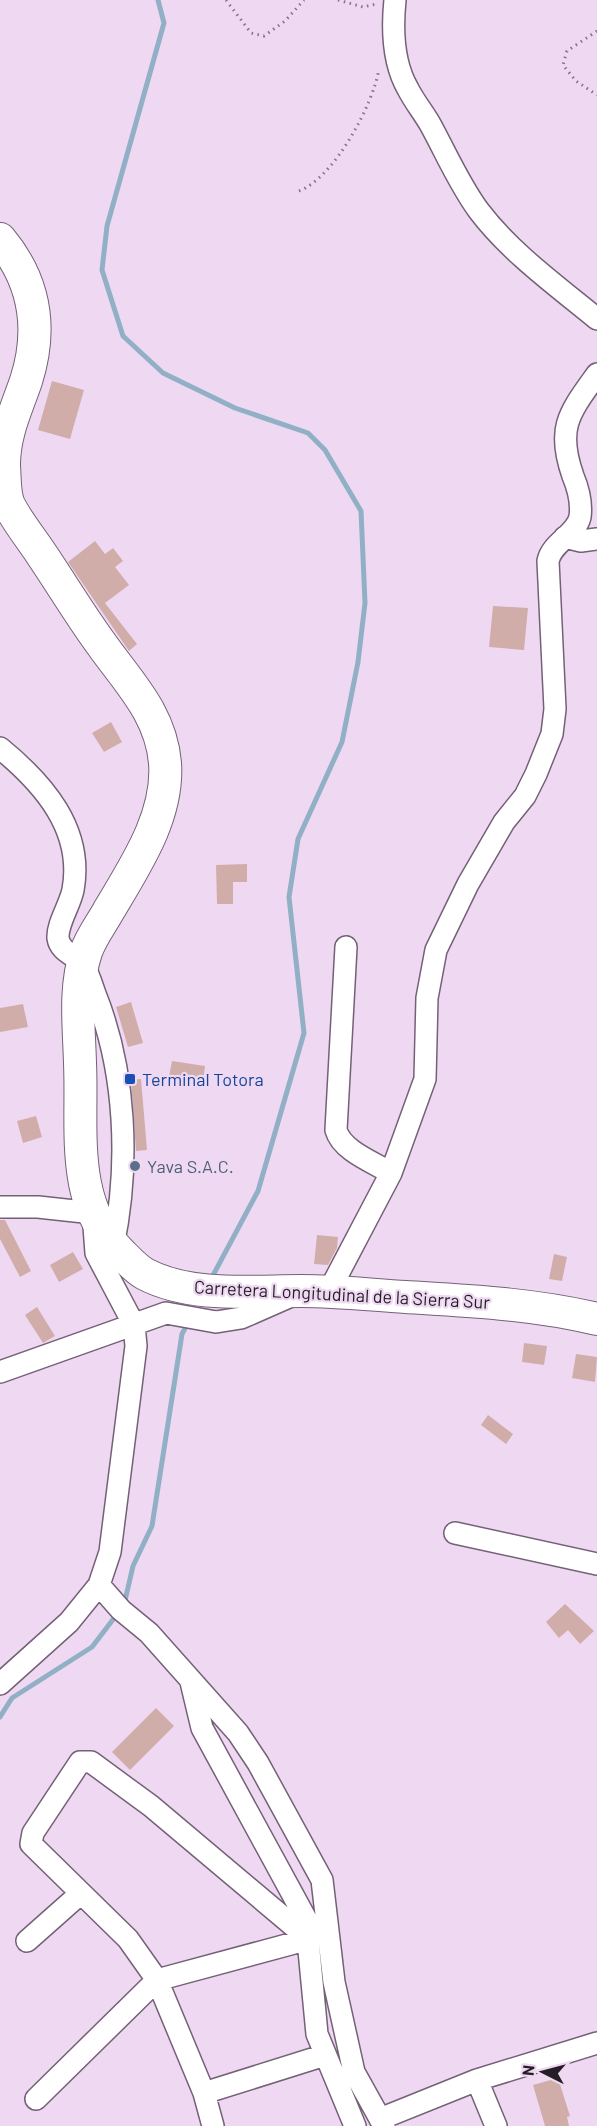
<svg xmlns="http://www.w3.org/2000/svg" width="597" height="2126" font-family="Barlow,sans-serif">
<style>
.lines{fill:none;stroke-linecap:round;stroke-linejoin:round}
.stream{stroke:#91b0c5;stroke-width:5}
.building{fill:#d1adaa}
.minor-casing{stroke:#746077;stroke-width:24}
.highway-casing{stroke:#746077;stroke-width:34}
.path{stroke:#847586;stroke-width:3;stroke-dasharray:1.5 4.5;stroke-linecap:butt}
.minor{stroke:#fff;stroke-width:21}
.highway{stroke:#fff;stroke-width:32}
.transit-dot{fill:#1a4fb4;stroke:#efd9f2;stroke-width:2}
.service-dot{fill:#5c6f8a;stroke:#efd9f2;stroke-width:2}
.labels{text-anchor:middle;dominant-baseline:central;stroke-width:4.5;stroke-linejoin:round;paint-order:stroke}
.transit-label{font-size:18px;fill:#164399;stroke:#efd9f2;text-anchor:start}
.service-label{font-size:18px;fill:#4e5e75;stroke:#efd9f2;text-anchor:start}
.street-label{font-size:18px;fill:#261e27;stroke:#efd9f2}
</style>
<rect width="100%" height="100%" fill="#efd9f2"/>
<g class="lines">
<path class="stream" d="M158,0L164,23L107,226L102,270L123,336L163,373L235,408L308,433L325,450L361,511L365,603L358,662L342,742L298,839L289,897L304,1033L258,1191L210,1281
M124,1605L133,1566L152,1526L182,1334L189,1321
M0,1717L12,1698L92,1647L118,1613"/>
</g>
<path class="building" d="M52,381L84,390L70,439L38,430Z
M95,541L105,554L113,548L123,561L115,567L129,585L105,603L137,644L129,651L68,562Z
M493,606L528,608L524,650L489,647Z
M111,722L122,742L104,752L92,733Z
M247,864V882H233V904H217L216,865Z
M131,1002L143,1043L128,1047L116,1007Z
M23,1004L28,1027L0,1032V1008Z
M172,1061L205,1066L203,1082L169,1077Z
M141,1079L147,1150L136,1151L131,1080Z
M36,1116L42,1137L23,1143L17,1121Z
M0,1220H5L31,1271L20,1277L0,1239Z
M317,1235L338,1237L337,1248L328,1265L314,1264Z
M73,1252L83,1269L59,1282L50,1265Z
M554,1254L567,1257L562,1281L549,1279Z
M37,1307L55,1336L43,1343L25,1315Z
M524,1343L547,1346L544,1365L522,1362Z
M576,1354L597,1357L595,1382L572,1378Z
M488,1415L513,1434L506,1444L481,1425Z
M565,1604L594,1631L580,1644L568,1630L559,1638L546,1622Z
M156,1708L174,1726L130,1770L112,1752Z
M558,2078L570,2116L567,2117L569,2126H545L533,2085Z"/>
<g class="lines">
<defs>
<path id="minor" d="M395,0C392,29 393,63 408,89C414,101 423,112 430,124C446,153 459,184 479,211C511,253 557,286 597,319
M565,537L581,541L597,539
M0,748C44,784 84,830 73,890C70,905 57,924 58,938C60,952 75,955 83,964C88,972 92,985 95,994C126,1071 130,1165 113,1246
M346,947L336,1130C342,1151 373,1162 391,1173
M0,1207H38L93,1213L96,1253L134,1325L136,1346L110,1552L99,1585L69,1622L0,1684
M328,1293L391,1173L425,1079L427,998L436,950L468,884L504,822L525,796L536,774L552,734L555,709L548,561C552,542 576,535 580,517C582,503 578,488 573,476C556,428 569,413 597,374
M0,1372L166,1313L216,1322L241,1318L289,1297
M455,1533L597,1564
M99,1585L121,1610L149,1633L238,1733L258,1763L322,1880L334,1982L354,2072L384,2126
M191,1682L202,1728L306,1919L317,2034L355,2126
M27,1941L80,1894
M477,2080L496,2126
M204,2093L325,2055
M36,2099L157,1980L309,1939
M380,2119L477,2080L597,2043
M213,2126L204,2093L157,1980L128,1939L31,1844L33,1833L80,1762H91L151,1806L309,1939"/>
<path id="highway" d="M0,239C35,281 43,328 26,381C16,410 4,434 4,465C5,478 4,494 9,505C17,521 30,537 40,552C61,583 80,615 102,645C129,683 161,714 165,763C169,816 135,866 109,910C102,923 91,937 86,952C74,988 79,1026 80,1063C83,1128 69,1203 121,1253C128,1260 136,1269 145,1274C191,1298 252,1291 302,1291C337,1291 372,1295 406,1297C471,1301 534,1304 597,1319"/>
</defs>
<use href="#minor" class="minor-casing"/>
<use href="#highway" class="highway-casing"/>
<path class="path" d="M226,0L251,33L264,36L285,21L304,0
M338,0L363,7L377,4
M597,31L567,51L563,65L576,81L597,95
M299,191C334,178 373,105 379,69"/>
<use href="#minor" class="minor"/>
<use href="#highway" class="highway"/>
</g>
<rect class="transit-dot" x="124" y="1073" width="12" height="12" rx="3"/>
<circle class="service-dot" cx="135" cy="1166" r="6"/>
<g class="labels">
<g class="transit-label">
<text x="142" y="1079">Terminal Totora</text>
</g>
<g class="service-label">
<text x="147" y="1166">Yava S.A.C.</text>
</g>
<g class="street-label">
<text transform="translate(342 1294) rotate(3)">Carretera Longitudinal de la Sierra Sur</text>
</g>
</g>
<g transform="translate(543 2072) rotate(276)" stroke="#efd9f2" stroke-width="4.5" paint-order="stroke">
<path d="M0-4.5L10 22L0 15L-10 22Z" fill="#261e27"/>
<text y="-9" font-size="16" font-weight="bold" text-anchor="middle" fill="#261e27">N</text>
</g>
</svg>
